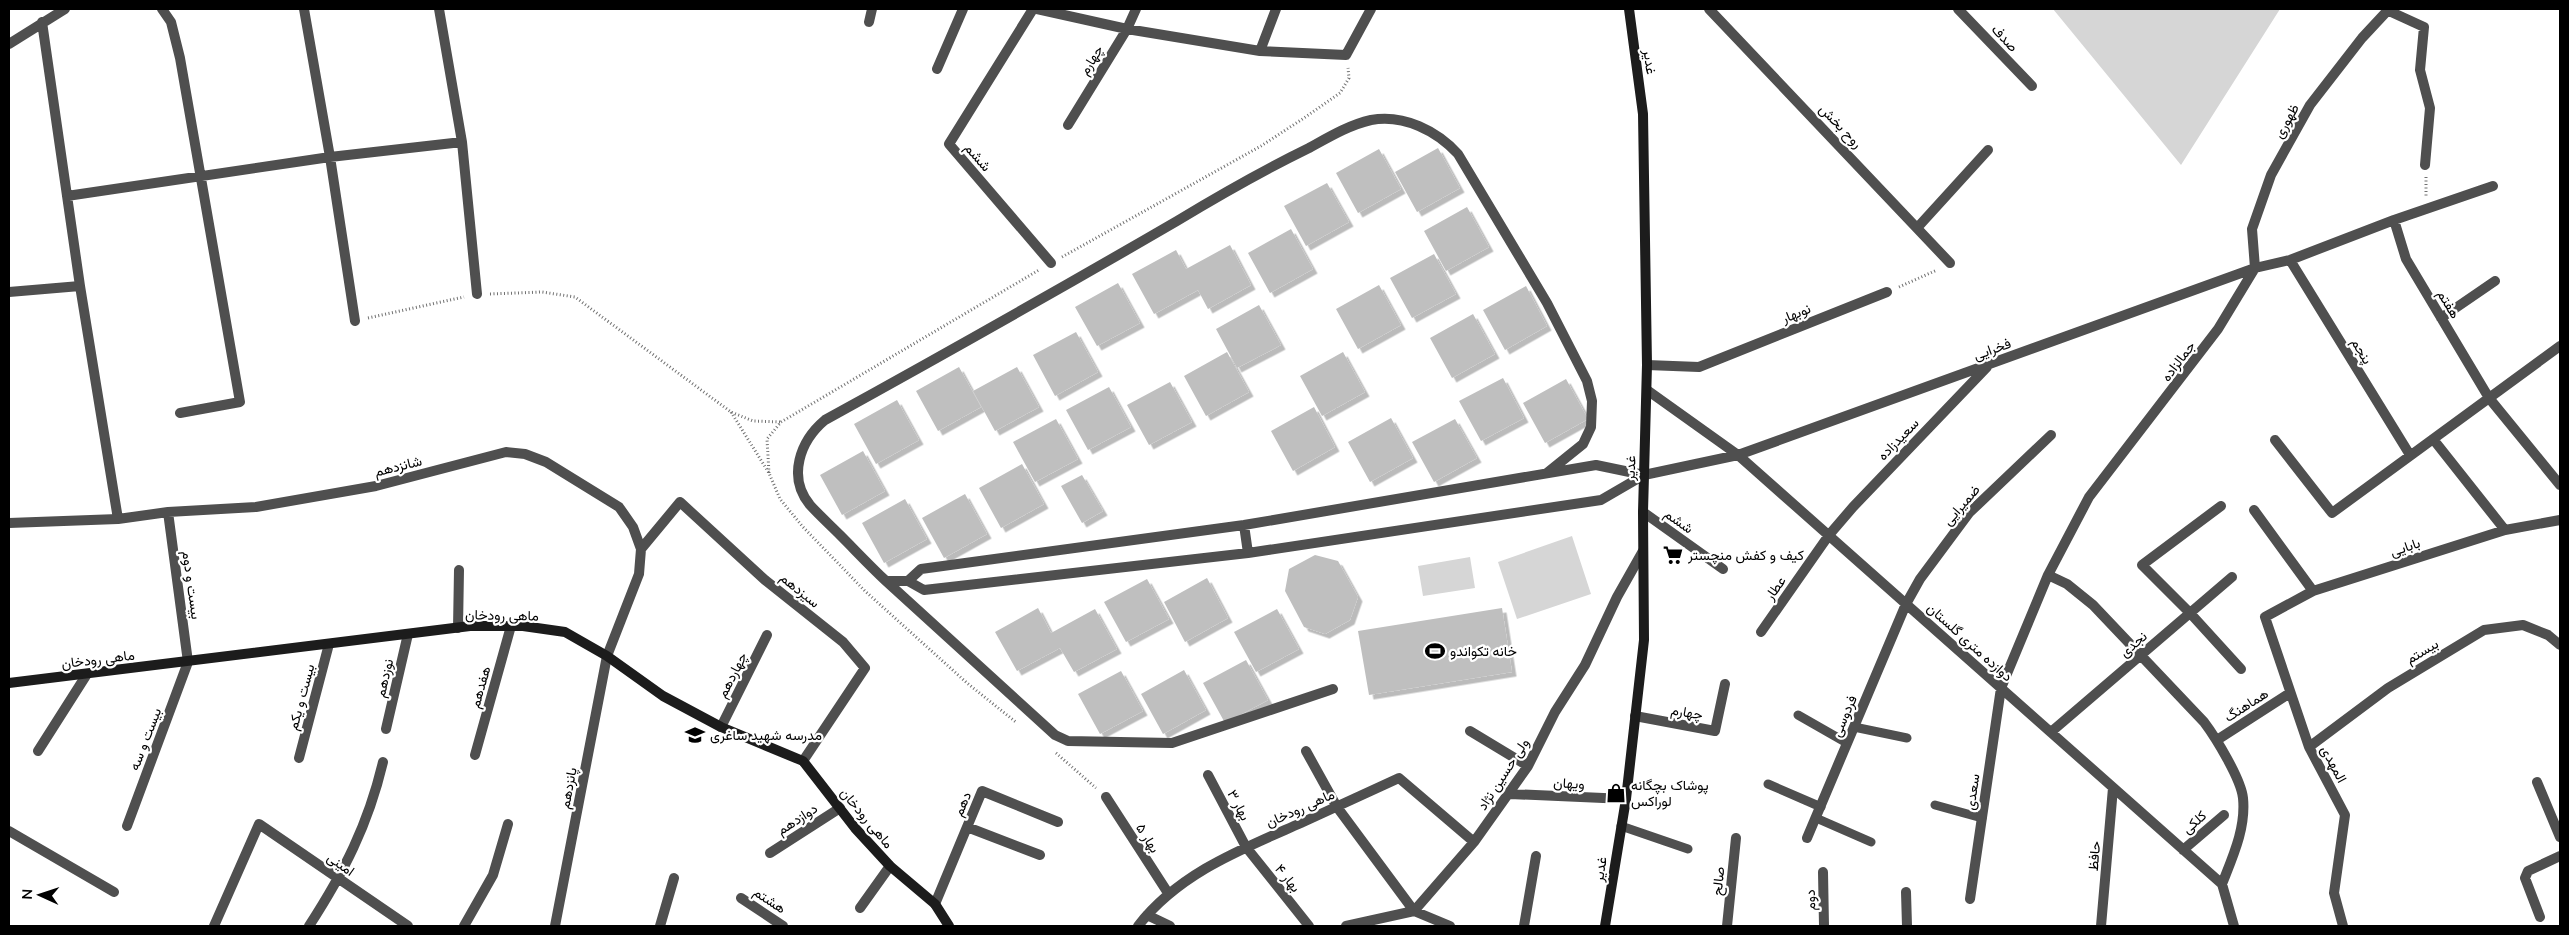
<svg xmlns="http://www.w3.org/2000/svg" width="2569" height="935" font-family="Mulish,Vazirmatn,sans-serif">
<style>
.green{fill:#d6d6d6}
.building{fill:#bfbfbf;filter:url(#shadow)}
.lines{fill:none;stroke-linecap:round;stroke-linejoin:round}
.path{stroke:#717171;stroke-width:3;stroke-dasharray:1 2.5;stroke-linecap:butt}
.service{stroke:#4f4f4f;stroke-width:9}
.minor{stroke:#4f4f4f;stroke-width:10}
.secondary{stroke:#1c1c1c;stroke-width:10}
.labels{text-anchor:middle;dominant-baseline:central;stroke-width:4.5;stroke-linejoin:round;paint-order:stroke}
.street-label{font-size:14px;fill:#000;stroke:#fff}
.poi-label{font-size:14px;fill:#000;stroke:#fff;text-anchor:start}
</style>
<defs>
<filter id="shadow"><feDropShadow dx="4.5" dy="4.5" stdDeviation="0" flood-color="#0004"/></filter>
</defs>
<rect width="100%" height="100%" fill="#fff"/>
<path class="green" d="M2053,9H2280L2181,165Z
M1572,536L1591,594L1517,619L1498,562Z
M1470,557L1475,588L1423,596L1418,566Z"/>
<path class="building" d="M1438,148L1460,188L1417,212L1395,172Z
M1379,149L1401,189L1358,213L1336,173Z
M1327,183L1349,222L1306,246L1284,206Z
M1467,207L1489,247L1446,271L1424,231Z
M1291,229L1313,269L1270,293L1248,253Z
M1230,245L1251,285L1208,309L1198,290L1154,314L1132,274L1176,250L1186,269Z
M1434,254L1456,294L1412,318L1390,278Z
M1118,283L1140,323L1097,346L1075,307Z
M1379,285L1401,325L1358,349L1336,309Z
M1526,286L1547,326L1505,350L1483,310Z
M1259,305L1281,345L1237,368L1216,329Z
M1473,314L1495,354L1452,378L1430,338Z
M1076,332L1098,372L1055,396L1033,355Z
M1227,352L1249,392L1206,416L1184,376Z
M1343,352L1365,392L1322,416L1300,376Z
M959,367L981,407L938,431L916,391Z
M1017,367L1039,407L995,431L973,391Z
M1503,378L1524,418L1481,441L1459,401Z
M1566,379L1588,419L1545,443L1523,403Z
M1170,382L1192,422L1149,445L1127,405Z
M1109,387L1131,427L1088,450L1066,410Z
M897,400L919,440L876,464L854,424Z
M1314,407L1335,447L1293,471L1271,431Z
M1391,418L1413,458L1370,482L1348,442Z
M1056,419L1078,459L1035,482L1013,442Z
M1455,419L1477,458L1434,482L1412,442Z
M863,451L885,491L842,515L820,475Z
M1022,464L1044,504L1001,528L979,488Z
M1082,475L1103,511L1082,523L1061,486Z
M965,494L987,534L944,558L922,518Z
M905,499L927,539L884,563L862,523Z
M1315,555L1338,561L1358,597L1350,620L1325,634L1304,627L1285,591L1289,569Z
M1207,578L1228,618L1185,642L1164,602Z
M1147,579L1169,619L1126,642L1104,602Z
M1038,608L1051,633L1095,609L1117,649L1074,672L1060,648L1017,671L995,632Z
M1502,608L1512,672L1369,695L1358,631Z
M1277,609L1299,649L1256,672L1234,632Z
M1246,660L1268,700L1225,723L1203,683Z
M1184,670L1206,710L1163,734L1141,694Z
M1121,671L1143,711L1100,734L1078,694Z"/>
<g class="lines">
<path class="path" d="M2426,177V196
M1062,257L1261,146L1304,118L1340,93L1349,78L1348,68
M1899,287L1937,270
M490,294L542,292L575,297L731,412L753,421L781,422
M368,318L464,297
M731,412L769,473L780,499L803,527L865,591L967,683L1017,723
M769,473L767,439L781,422L1039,270
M1056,753L1096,788"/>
<path class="service" d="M1798,715L1847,743
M1854,727L1907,738
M1768,784L1821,807
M1935,805L1982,818
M1816,818L1871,842
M1621,826L1688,849"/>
<path class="minor" d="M162,9L171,22L180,58L240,402L180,413
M304,9L330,157L355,321
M439,9L462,142L477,294
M1033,9L949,144L1051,263
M1037,9L1127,29L1260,51L1346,55L1371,9
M1709,9L1950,263
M1958,9L2032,86
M2389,11L2424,27L2420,70L2430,108L2425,165
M42,22L80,286L118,519
M869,22L872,9
M9,44L65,9
M1260,51L1276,9
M937,69L963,9
M1068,125L1127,29L1136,9
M67,196L330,157L462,142
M2394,220L2406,259L2489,398L2560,485
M1917,228L1988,150
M2290,260L2410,455
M2255,268L2252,229L2271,175L2310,105L2362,38L2389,9
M9,292L80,286
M2441,318L2495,281
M1647,365L1699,367L1887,292
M1647,390L1738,455L2222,884L2234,926
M2433,439L2505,530
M2275,440L2332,513L2560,346
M1644,475L1596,465L1244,525L921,569L908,581L924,590L1248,553L1601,500L1644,475L1738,455L2255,268L2290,260L2394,220L2493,186
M2221,506L2142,565L2190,613L2241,669
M2254,510L2313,591
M1643,512L1723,569
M9,523L118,519L168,512L256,507L376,486L506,452L525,454L546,462L619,507L633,527L641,549L639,574L607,656L555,926
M1244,525L1248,553
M641,549L680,502L765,580L843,642L865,668L803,761
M2048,575L2067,584L2093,605L2204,722C2216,738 2241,779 2243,798C2246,828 2233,856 2222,884
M886,581L1055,735L1068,741L1172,743L1333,689
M908,581H886C870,566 855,550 840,535C830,525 819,515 810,505C787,477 800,441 825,420C943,355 1060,289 1177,221C1220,195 1264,170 1309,148C1329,137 1349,125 1371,120C1404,114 1437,131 1458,154L1547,303L1587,381L1592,401L1591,427L1583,444L1547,473
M458,628L459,570
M1761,632L1829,535L1853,507L1987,367
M1635,716L1715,731L1725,684
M721,727L767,635
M386,729L408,634
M1470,731L1528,766
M2051,732L2232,577
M2217,740L2290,693
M2309,747L2388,688L2484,630L2523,625L2548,635L2560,645
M38,751L87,674
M1306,751L1337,807L1414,911L1450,926
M475,755L511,626
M299,758L329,644
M1208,775L1246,847L1309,926
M2537,782L2560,837
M1510,794L1626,799
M1106,797L1168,893
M127,826L188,662L168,512
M967,827L1040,855
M9,831L114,892
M1807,838L1906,604L1920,579L1969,513L2051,435
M2183,850L2224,815
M770,853L840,808
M1823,872L1824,926
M1906,892L1907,926
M741,898L783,926
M1970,899L2001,688L2048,575L2089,497L2218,329L2255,268
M935,904L982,791L1058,822
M860,908L890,866
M1147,915L1170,926
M2540,917L2525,878L2528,871L2560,856
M214,926L259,824L408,926
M309,926C344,872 368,825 383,762
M464,926L493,875L508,824
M660,926L674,878
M1138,926C1179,873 1242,849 1301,823C1334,808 1367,793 1399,778L1474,842
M1346,926L1414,911L1474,842L1528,766L1555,712L1585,665L1617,597L1643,551
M1524,926L1536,856
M1727,926L1736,838
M2101,926L2113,788
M2343,926L2334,893L2345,815L2309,747L2265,617L2313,591L2505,530L2560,520"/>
<path class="secondary" d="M9,683L470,626H523L565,632L607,656L663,696L721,727L803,761L855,828L890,866L935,904L949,926
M1605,926L1626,799L1644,640L1643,512L1647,365L1643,114L1629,9"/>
</g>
<defs>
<symbol id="supermarket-bare" viewBox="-9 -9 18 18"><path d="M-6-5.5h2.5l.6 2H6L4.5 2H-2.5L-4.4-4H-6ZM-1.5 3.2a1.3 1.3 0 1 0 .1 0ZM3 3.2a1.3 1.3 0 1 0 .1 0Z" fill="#000" stroke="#fff" stroke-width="2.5" paint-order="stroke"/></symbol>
<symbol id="stadium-bare" viewBox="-9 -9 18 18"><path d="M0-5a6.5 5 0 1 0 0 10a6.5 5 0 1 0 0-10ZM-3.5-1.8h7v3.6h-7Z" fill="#000" stroke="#fff" stroke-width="2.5" paint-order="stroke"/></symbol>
<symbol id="school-bare" viewBox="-9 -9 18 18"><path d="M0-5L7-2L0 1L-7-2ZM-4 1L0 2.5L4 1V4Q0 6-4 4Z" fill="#000" stroke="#fff" stroke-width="2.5" paint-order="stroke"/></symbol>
<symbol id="shop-bare" viewBox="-9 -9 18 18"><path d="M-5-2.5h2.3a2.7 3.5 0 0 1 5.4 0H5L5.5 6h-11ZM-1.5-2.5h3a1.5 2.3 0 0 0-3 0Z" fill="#000" stroke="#fff" stroke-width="2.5" paint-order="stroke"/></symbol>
</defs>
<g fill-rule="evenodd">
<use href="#supermarket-bare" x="1659" y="541" width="28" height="28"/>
<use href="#stadium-bare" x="1421" y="637" width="28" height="28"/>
<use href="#school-bare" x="681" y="721" width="28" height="28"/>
<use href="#shop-bare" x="1602" y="779" width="28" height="28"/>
</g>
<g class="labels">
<g class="street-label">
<text transform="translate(2005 38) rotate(47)">صدف</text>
<text transform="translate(1091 60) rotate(-59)">چهارم</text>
<text transform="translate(1650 62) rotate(83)">غدیر</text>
<text transform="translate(2286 121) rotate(-61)">ظهوری</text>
<text transform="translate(1841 126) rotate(46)">روح بخش</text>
<text transform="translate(978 157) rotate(49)">ششم</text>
<text transform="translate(2449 304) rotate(59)">هفتم</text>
<text transform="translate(1796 313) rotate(-22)">نوبهار</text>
<text transform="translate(1992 349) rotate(-20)">فخرایی</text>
<text transform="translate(2362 351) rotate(59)">پنجم</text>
<text transform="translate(2178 361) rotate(-53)">جمالزاده</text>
<text transform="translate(1898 439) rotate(-46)">سعیدزاده</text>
<text transform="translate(398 466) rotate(-14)">شانزدهم</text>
<text transform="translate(1630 468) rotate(-88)">غدیر</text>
<text transform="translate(1961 505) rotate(-49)">ضمیرایی</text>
<text transform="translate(1679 521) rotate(35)">ششم</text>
<text transform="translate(2405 547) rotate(-19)">بابایی</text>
<text transform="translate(192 585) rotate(82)">بیست و دوم</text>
<text transform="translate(1775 588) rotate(-55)">عطار</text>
<text transform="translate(800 590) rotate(39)">سیزدهم</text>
<text transform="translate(502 615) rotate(1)">ماهی رودخان</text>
<text transform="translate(1970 642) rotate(42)">دوازده متری گلستان</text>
<text transform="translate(2133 644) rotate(-41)">نجدی</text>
<text transform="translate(2422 651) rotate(-31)">بیستم</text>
<text transform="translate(98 659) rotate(-7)">ماهی رودخان</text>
<text transform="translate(732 675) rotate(-63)">چهاردهم</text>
<text transform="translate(384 678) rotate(-77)">نوزدهم</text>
<text transform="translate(480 687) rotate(-74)">هفدهم</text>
<text transform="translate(301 697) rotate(-75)">بیست و یکم</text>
<text transform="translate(2246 705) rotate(-33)">هماهنگ</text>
<text transform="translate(1687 712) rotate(10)">چهارم</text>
<text transform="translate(1844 716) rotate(-67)">فردوسی</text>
<text transform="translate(145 739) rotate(-69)">بیست و سه</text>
<text transform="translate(2334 764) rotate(62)">المهدی</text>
<text transform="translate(1503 774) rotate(-57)">ولی حسین نژاد</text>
<text transform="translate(1569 783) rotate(3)">ویهان</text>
<text transform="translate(568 788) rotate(-79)">پانزدهم</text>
<text transform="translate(1972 792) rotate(-82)">سعدی</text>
<text transform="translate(962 804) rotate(-67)">دهم</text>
<text transform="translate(1239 805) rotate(62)">بهار ۳</text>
<text transform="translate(1300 808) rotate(-24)">ماهی رودخان</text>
<text transform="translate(867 818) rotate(50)">ماهی رودخان</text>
<text transform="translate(797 819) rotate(-33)">دوازدهم</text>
<text transform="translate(2194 822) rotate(-41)">کلکی</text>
<text transform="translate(1148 838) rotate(58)">بهار ۵</text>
<text transform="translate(2094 856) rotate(-85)">حافظ</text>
<text transform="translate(341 864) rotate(35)">امینی</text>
<text transform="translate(1600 869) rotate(-81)">غدیر</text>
<text transform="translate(1288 878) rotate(51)">بهار ۴</text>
<text transform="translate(1718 881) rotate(-84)">صالح</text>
<text transform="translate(770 900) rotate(34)">هشتم</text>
<text transform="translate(1810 900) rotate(-91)">دوم</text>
</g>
<g class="poi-label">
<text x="1688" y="555">کیف و کفش منچستر</text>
<text x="1450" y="651">خانه تکواندو</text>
<text x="710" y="735">مدرسه شهید ساغری</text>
<text x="1631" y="785">پوشاک بچگانه<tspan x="1631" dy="16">لوراکس</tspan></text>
</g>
</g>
<rect width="2569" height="935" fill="none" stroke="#000000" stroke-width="20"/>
<g transform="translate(40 895) rotate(273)" stroke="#ffffff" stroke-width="4" paint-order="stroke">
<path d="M0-4L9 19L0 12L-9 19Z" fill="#000000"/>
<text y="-8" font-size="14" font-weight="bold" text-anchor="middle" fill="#000000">N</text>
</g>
</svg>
